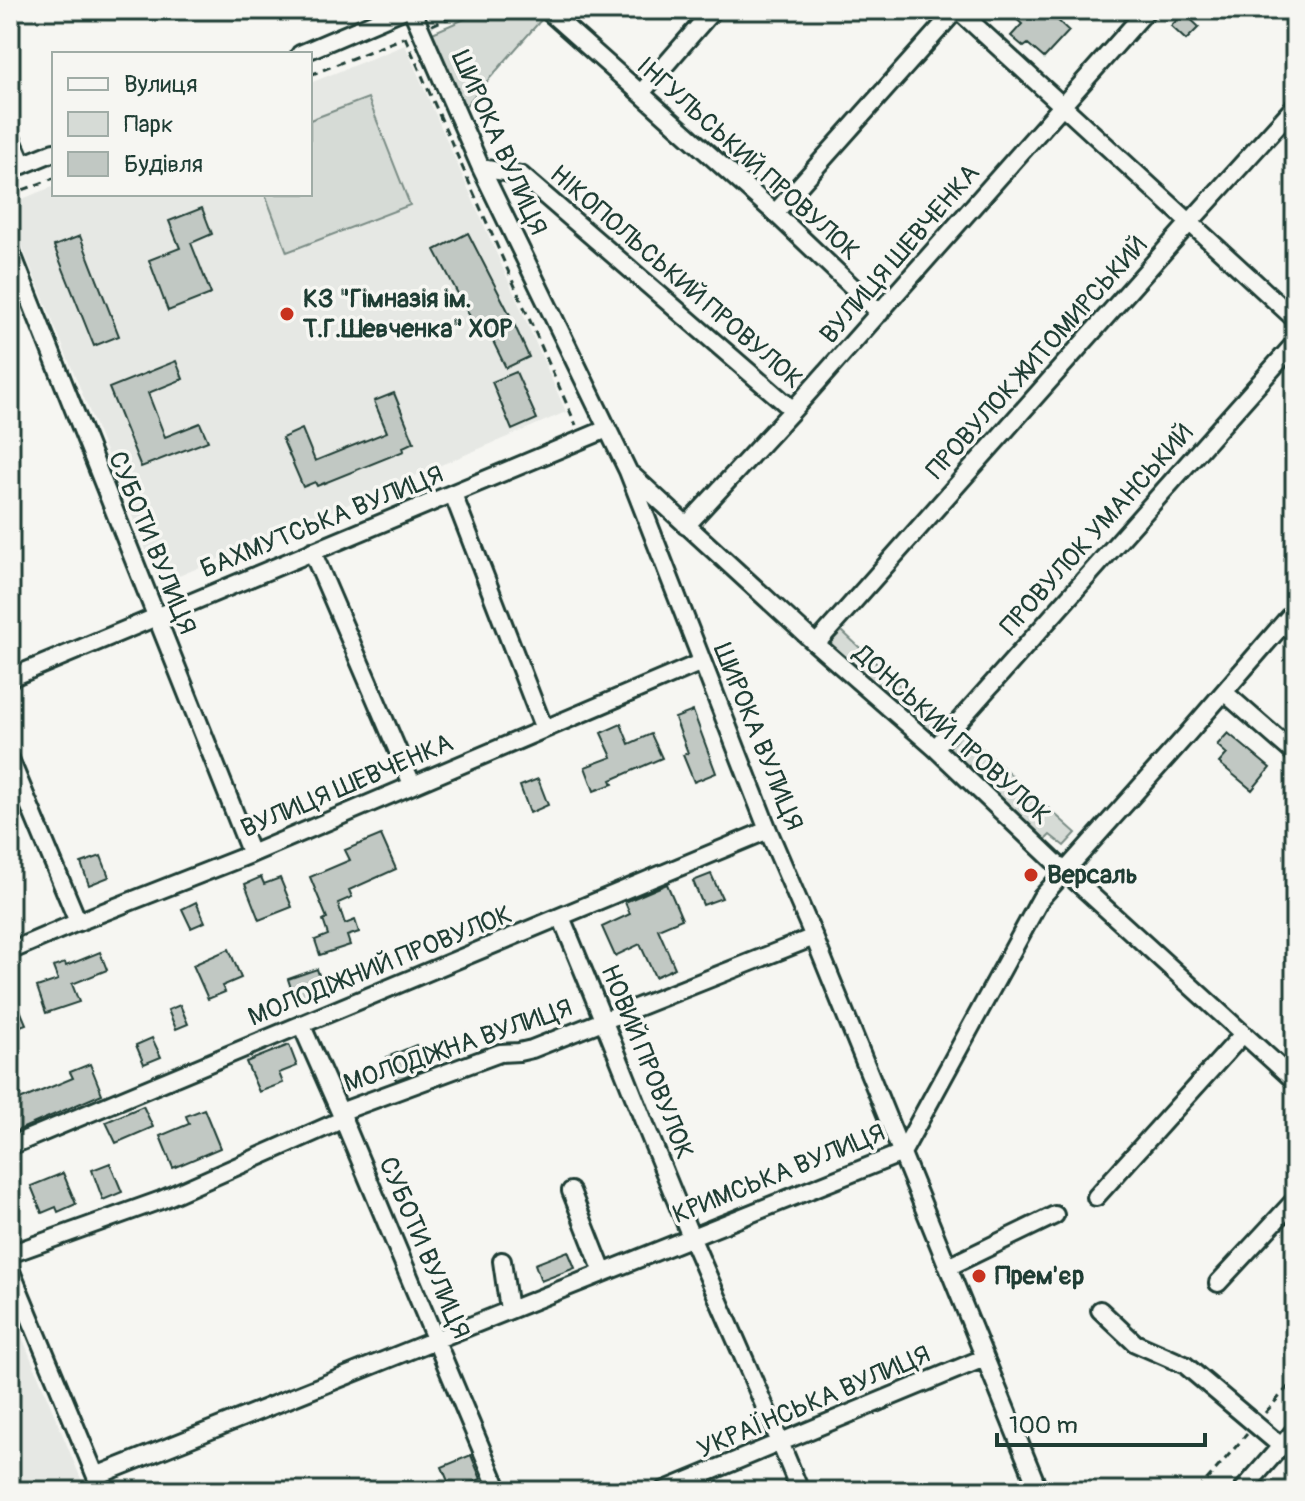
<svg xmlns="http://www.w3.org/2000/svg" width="1305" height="1501" font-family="Pangolin,sans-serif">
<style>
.built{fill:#e6e8e4}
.green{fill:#d6dbd6;stroke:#7a8c85;stroke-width:2}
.building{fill:#c1c8c3;stroke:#1f3d34;stroke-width:2}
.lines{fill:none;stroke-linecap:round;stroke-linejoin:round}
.minor-casing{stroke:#1f3d34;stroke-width:22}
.path{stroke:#1f3d34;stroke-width:3;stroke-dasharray:8 6;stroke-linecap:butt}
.minor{stroke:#f6f6f2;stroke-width:16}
.poi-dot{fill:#c8321e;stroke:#f6f6f2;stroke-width:3}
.labels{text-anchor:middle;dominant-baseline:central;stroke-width:7;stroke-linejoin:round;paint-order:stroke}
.street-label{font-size:26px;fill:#1f3d34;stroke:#f6f6f2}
.poi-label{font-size:26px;font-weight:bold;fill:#1f3d34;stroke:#f6f6f2;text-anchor:start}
</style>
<rect width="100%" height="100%" fill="#f6f6f2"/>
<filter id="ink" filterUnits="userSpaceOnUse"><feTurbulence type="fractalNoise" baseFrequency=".0125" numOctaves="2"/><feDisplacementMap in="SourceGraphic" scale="16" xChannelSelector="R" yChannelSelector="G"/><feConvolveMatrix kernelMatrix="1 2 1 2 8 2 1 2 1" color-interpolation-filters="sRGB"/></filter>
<g filter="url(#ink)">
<path class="built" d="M405,45L566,412L160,584L10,217V204L54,186V194H310V83Z
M10,1308L86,1491H10Z"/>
<path class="green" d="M485,10H529L541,20L462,110L430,34Z
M368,98L410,205L287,252L265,194H310V120Z
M842,631L943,726L933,738L830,643Z
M961,730L1076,833L1064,846L1050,835L1045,840L944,749Z"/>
<path class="building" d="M1006,10H1058L1053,16L1069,31L1044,58L1028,44L1024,47L1011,36L1022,24Z
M1184,13L1199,27L1186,40L1171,26Z
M202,208L212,234L191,243L211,294L168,311L149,260L180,248L169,221Z
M468,233L509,313L529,357L506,368L485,325L477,330L435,250Z
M80,236L119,336L94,346L54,246Z
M176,361L183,379L148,393L165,437L200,423L208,441L141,467L109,388Z
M516,372L537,419L512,430L492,382Z
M394,393L414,442L403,447L404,451L317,486L315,482L303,487L282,438L302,429L315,461L387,432L374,401Z
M693,711L716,773L694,782L683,755L688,753L675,718Z
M621,724L629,744L651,734L662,758L611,780L613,784L594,791L585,767L612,757L601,733Z
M1228,733L1270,768L1252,790L1219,763L1227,754L1217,745Z
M538,779L548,805L530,813L520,786Z
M381,835L396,869L349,890L352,897L338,903L345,924L355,920L359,932L347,936L350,945L320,955L315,940L328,935L323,920L327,918L310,877L350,860L345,850Z
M101,856L109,877L89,885L81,863Z
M711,874L722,898L703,905L693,881Z
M261,877L264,884L280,878L292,907L259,920L245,884Z
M667,884L682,919L658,929L675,968L655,977L640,944L615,956L602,927L630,914L625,902Z
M196,902L205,922L191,928L182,909Z
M229,949L241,978L222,986L225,992L208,999L193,965Z
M100,952L107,970L72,984L79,1002L46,1013L37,987L58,980L53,967L65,963L66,966Z
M317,969L324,990L295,1000L288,979Z
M10,986L26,1024L10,1030Z
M180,1005L188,1024L176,1029L168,1010Z
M152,1038L161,1057L144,1064L136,1045Z
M289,1045L297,1066L279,1073L283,1083L259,1092L246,1062Z
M416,1045L426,1068L396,1080L387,1057Z
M90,1064L102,1094L14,1132L10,1123V1104L73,1078L70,1072Z
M143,1106L153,1127L116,1143L106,1122Z
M204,1109L220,1148L173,1168L160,1136L189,1124L186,1116Z
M110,1163L122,1192L103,1200L92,1170Z
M63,1173L76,1204L58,1212L56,1207L42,1213L31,1186Z
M568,1251L575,1268L541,1281L535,1264Z
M471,1455L481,1479L452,1491L442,1467Z"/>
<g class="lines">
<defs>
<path id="minor" d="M412,10L481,168L628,471L768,830L814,937L1039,1491
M547,10L775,213L880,313
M958,10L1295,319
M300,54L403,10
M641,93L713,10
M10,135L23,165
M481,168L521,175L793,410
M10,170L54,152
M775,213L956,10
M10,249L251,854
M632,475L816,644L935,748L1058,865L1295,1081
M453,494L544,729
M686,526L793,410L1147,10
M312,551L412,784
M816,644L1190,222L1295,106
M10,678L607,429
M1224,692L1295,754
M935,748L1295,343
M10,759L78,922
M561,917C606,1024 647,1132 692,1239C728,1323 766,1406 800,1491
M10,951L78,922L251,854L702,662
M301,1024L340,1112L499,1491
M340,1112L500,1053L519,1052L532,1049L814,937
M10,1146L768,830
M571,1191L603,1272
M1096,1197L1243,1034
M10,1254L161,1200L344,1119
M502,1261L509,1310
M948,1267L1055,1215
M10,1269L102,1491
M1218,1283L1295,1200
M1100,1310L1135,1343L1185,1365L1281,1446
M96,1476L902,1153L1041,898L1184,738L1295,610
M663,1491L984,1358
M1242,1491L1295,1430"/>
</defs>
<use href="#minor" class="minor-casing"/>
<path class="path" d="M432,25L468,10
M405,37L576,425
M310,75L403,38
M10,195L54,178
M1265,1413L1295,1379
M126,1481L130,1491
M1197,1491L1247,1434
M1279,1491L1295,1474"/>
<use href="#minor" class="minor"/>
</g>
</g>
<g class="poi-dot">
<circle cx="287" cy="314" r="8"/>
<circle cx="1031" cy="875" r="8"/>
<circle cx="979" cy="1276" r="8"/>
</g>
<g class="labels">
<g class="street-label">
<text transform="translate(499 143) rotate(66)">ШИРОКА ВУЛИЦЯ</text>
<text transform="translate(748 159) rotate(42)">ІНГУЛЬСЬКИЙ ПРОВУЛОК</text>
<text transform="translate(900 254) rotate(-49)">ВУЛИЦЯ ШЕВЧЕНКА</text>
<text transform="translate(676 277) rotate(41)">НІКОПОЛЬСЬКИЙ ПРОВУЛОК</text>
<text transform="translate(1037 358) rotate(-48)">ПРОВУЛОК ЖИТОМИРСЬКИЙ</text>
<text transform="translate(322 522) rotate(-22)">БАХМУТСЬКА ВУЛИЦЯ</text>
<text transform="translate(1097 530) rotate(-48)">ПРОВУЛОК УМАНСЬКИЙ</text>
<text transform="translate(152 543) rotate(68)">СУБОТИ ВУЛИЦЯ</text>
<text transform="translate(952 735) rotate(42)">ДОНСЬКИЙ ПРОВУЛОК</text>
<text transform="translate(758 737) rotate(68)">ШИРОКА ВУЛИЦЯ</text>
<text transform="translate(347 786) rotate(-23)">ВУЛИЦЯ ШЕВЧЕНКА</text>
<text transform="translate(380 966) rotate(-22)">МОЛОДІЖНИЙ ПРОВУЛОК</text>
<text transform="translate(458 1046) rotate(-19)">МОЛОДІЖНА ВУЛИЦЯ</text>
<text transform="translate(647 1062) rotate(68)">НОВИЙ ПРОВУЛОК</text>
<text transform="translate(779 1174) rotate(-22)">КРИМСЬКА ВУЛИЦЯ</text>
<text transform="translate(424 1248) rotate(67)">СУБОТИ ВУЛИЦЯ</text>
<text transform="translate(814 1402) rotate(-23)">УКРАЇНСЬКА ВУЛИЦЯ</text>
</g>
<g class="poi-label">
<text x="303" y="299">КЗ "Гімназія ім.<tspan x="303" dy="30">Т.Г.Шевченка" ХОР</tspan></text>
<text x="1047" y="875">Версаль</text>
<text x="995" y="1276">Прем'єр</text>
</g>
</g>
<rect width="1305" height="1501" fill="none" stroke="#f6f6f2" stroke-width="40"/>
<rect x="20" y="20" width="1265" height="1461" fill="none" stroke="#1f3d34" stroke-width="3" filter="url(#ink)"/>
<rect x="52" y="52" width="260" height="144" fill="#f6f6f2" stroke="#a0aca6" stroke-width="2"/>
<rect x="68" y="78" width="40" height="12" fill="#f6f6f2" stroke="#a0aca6" stroke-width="2"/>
<text x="124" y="92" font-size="24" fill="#1f3d34">Вулиця</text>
<rect x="68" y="112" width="40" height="24" fill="#d6dbd6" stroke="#a0aca6" stroke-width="2"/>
<text x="124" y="132" font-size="24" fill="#1f3d34">Парк</text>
<rect x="68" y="152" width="40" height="24" fill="#c1c8c3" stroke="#a0aca6" stroke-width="2"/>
<text x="124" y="172" font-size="24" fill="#1f3d34">Будівля</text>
<path d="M997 1433v12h208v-12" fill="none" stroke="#1f3d34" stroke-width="4"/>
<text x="1009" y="1433" font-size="24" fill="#1f3d34" stroke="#f6f6f2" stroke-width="6" paint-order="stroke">100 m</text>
</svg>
